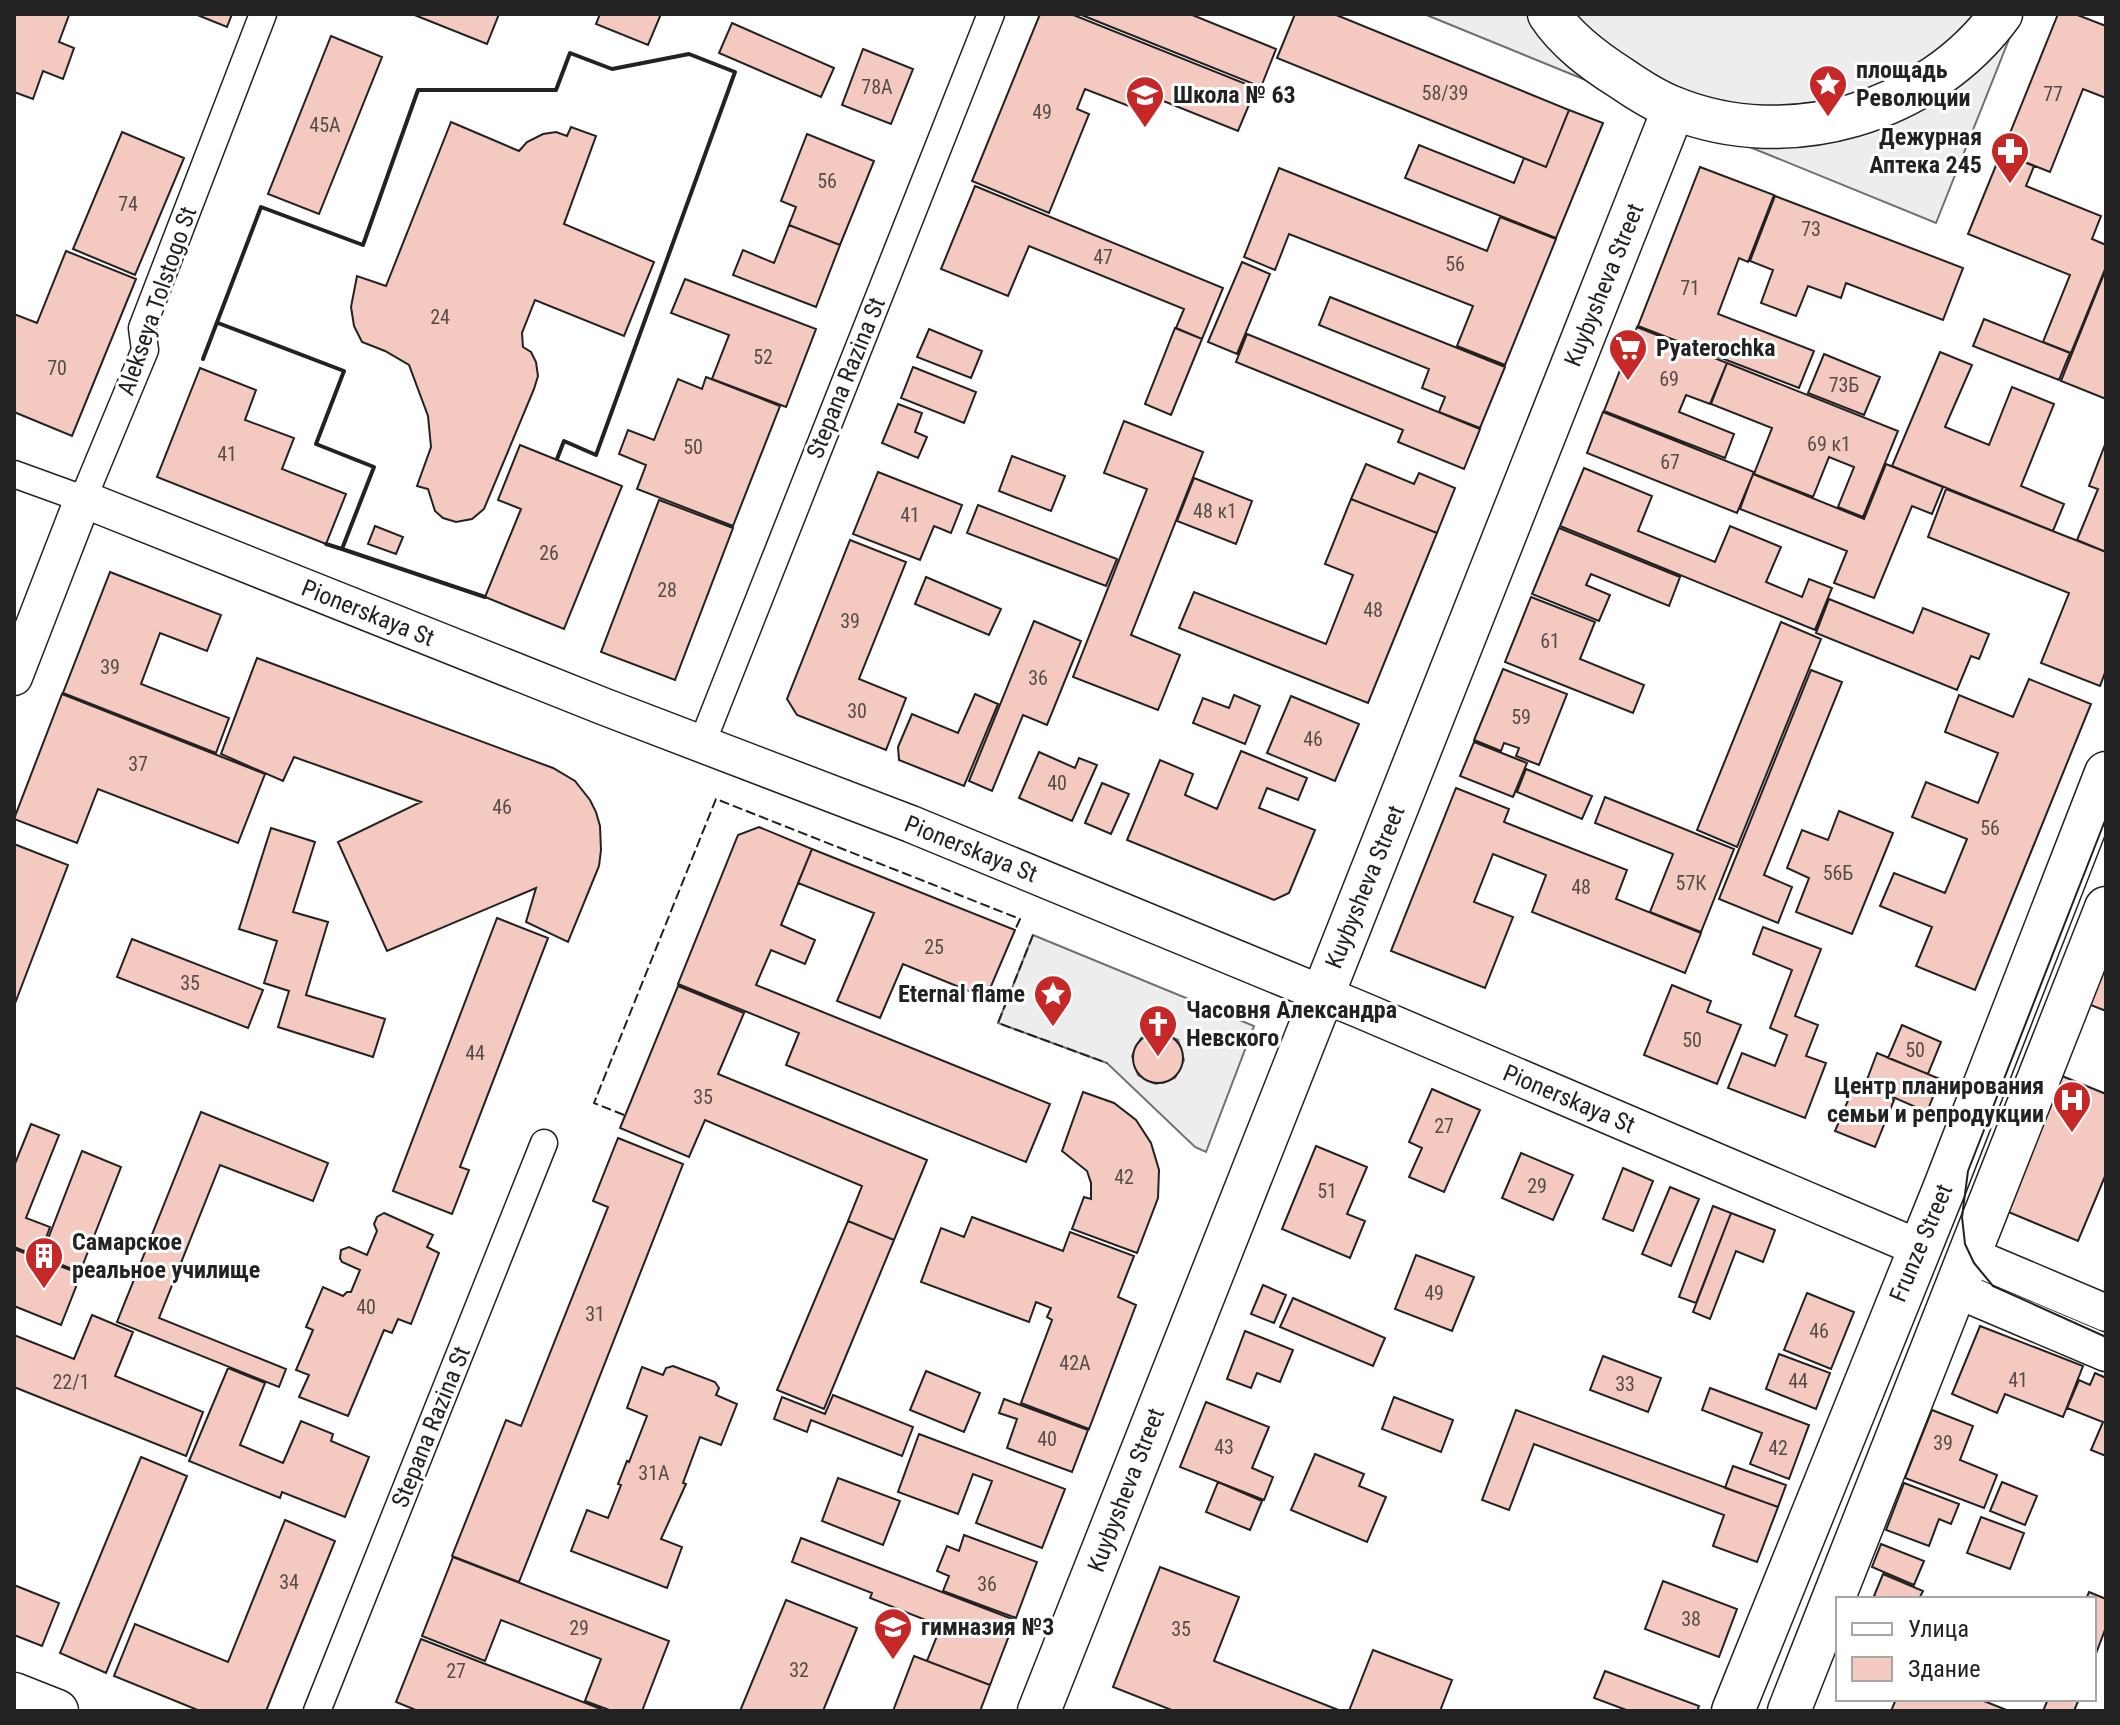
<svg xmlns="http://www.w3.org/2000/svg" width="2120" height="1725" font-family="'Roboto Condensed',sans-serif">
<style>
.parking{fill:#ededed;stroke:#6f6f6f;stroke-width:2;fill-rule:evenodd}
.building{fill:#f3c9c0;stroke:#222;stroke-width:2}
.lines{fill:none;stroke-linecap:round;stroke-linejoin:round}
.street-casing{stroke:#222;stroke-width:29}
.secondary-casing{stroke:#222;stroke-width:39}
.primary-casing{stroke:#222;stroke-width:45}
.street{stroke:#fff;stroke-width:26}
.secondary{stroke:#fff;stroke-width:36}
.primary{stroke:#fff;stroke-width:42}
.tram{stroke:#222;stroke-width:2}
.fence{stroke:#222;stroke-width:2;stroke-dasharray:10 4;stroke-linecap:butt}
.wall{stroke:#222;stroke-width:4}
.labels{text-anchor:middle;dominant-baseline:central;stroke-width:6;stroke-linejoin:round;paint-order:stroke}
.number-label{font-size:20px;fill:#564c4a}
.poi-label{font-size:24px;font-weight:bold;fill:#222;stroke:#fff;text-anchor:start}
.street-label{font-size:24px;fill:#222;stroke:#fff}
</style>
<rect width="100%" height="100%" fill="#fff"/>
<path class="parking" d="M1424,14H2019L1936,223Z
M1033,935L1254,1026L1206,1152L1195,1147L1107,1063L998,1023ZM1160,1032L1178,1040L1184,1060L1175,1078L1156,1084L1138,1075L1132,1056L1141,1038Z"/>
<path class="building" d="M14,14L69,15L59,42L74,48L63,79L43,71L33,99L14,92Z
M195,14H232L227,27Z
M412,14H499L487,44Z
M600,14H661L648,45L596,24Z
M1040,14H1071L1256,88L1238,131L1141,92L1134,108L1085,89L1077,109L1089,114L1049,213L972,181Z
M1079,14H1190L1276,49L1261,87Z
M1295,14H1334L1569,110L1546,167L1277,58Z
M2058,14H2075L2106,26V98L2083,89L2050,172L2002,153Z
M732,23L834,68L821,97L719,53Z
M331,36L382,57L319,214L268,194Z
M863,49L913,69L891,124L842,105Z
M1569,110L1603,123L1556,238L1405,178L1419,145L1514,183L1524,158L1546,167Z
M451,122L519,151L527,142L543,134L556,132L567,136L571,127L596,136L564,224L654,262L624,336L535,300L522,333L523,347L531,352L536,362L538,376L534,389L484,509L472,519L456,522L443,518L435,511L428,489L417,486L431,447L428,416L409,365L385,351L362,342L354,326L351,307L357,276L386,286Z
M122,132L184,158L135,275L73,249Z
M807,134L874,161L840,245L789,225L796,207L781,201Z
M2001,153L2034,166L2026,186L2101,216L2092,239L2106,245V267L2071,353L2043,342L2070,275L1968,234Z
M1700,167L1774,195L1748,262L1739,258L1718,314L1814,351L1799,388L1638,326Z
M1279,168L1487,251L1500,217L1556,239L1505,365L1457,346L1473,306L1289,234L1275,270L1244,257Z
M975,186L1223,288L1202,339L1176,328L1184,309L1029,246L1008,296L941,269Z
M1775,196L1963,268L1943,320L1846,283L1841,298L1808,286L1796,316L1761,303L1773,270L1750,261Z
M789,225L840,245L816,307L733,275L743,250L774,263Z
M66,251L136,279L72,436L14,412V314L37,323Z
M1242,262L1270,274L1237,354L1208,342Z
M2106,269V399L2061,381Z
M685,279L816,329L786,407L712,379L729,335L671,313Z
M1330,297L1505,367L1480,428L1439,412L1445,397L1422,388L1429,369L1319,325Z
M1984,319L2070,353L2059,380L1973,346Z
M1637,327L1727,363L1710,404L1686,395L1679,412L1734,434L1725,458L1604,411Z
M1175,328L1202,339L1171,415L1145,404Z
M929,329L982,351L971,378L917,357Z
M1247,334L1480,429L1464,469L1398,442L1403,430L1236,362Z
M1940,352L1972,365L1945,427L1989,445L2012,387L2054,404L2021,486L2064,504L2053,531L1892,466Z
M1824,354L1880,377L1864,415L1808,393Z
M1727,363L1898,431L1863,517L1838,507L1854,467L1829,457L1813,497L1754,474L1772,428L1711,404Z
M913,367L976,392L964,423L901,398Z
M200,368L256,390L245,420L294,438L282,469L346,494L326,544L157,477Z
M706,377L780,406L733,526L637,489L646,465L619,454L628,430L654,440L678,379L702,389Z
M898,404L922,413L915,432L927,437L918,458L882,443Z
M1603,412L1754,472L1737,513L1587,453Z
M1124,421L1203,452L1131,635L1180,655L1158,710L1073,677L1147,489L1104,473Z
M2106,442V552L2077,540L2098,489L2089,486Z
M520,445L622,486L564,629L485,597L521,509L498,500Z
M1012,456L1065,476L1051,511L999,491Z
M1366,464L1414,484L1419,473L1455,488L1437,533L1351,499Z
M1886,464L1943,487L1932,514L1912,506L1874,598L1834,583L1847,551L1740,509L1753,474L1864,519Z
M1584,468L1652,496L1638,531L1715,562L1730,526L1781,547L1766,582L1802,597L1809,579L1832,588L1815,630L1560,526Z
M878,472L962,505L951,533L934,526L920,560L853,534Z
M1194,478L1252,501L1236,544L1177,521Z
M1946,489L2106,552V670L2100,686L2041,663L2069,593L1928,537Z
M1351,499L1437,533L1368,703L1179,628L1194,592L1326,644L1353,575L1325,564Z
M659,500L733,528L675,680L601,652Z
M978,505L1117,559L1106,586L967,533Z
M375,526L403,537L396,554L368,544Z
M1559,528L1680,577L1669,606L1591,574L1586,585L1610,595L1599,621L1532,594Z
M850,540L906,562L859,679L906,698L886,750L797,715L787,699Z
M110,572L221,615L207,651L160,633L141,684L229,718L216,753L63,693Z
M926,577L1001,609L989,635L915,604Z
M1531,597L1595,622L1580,659L1644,685L1633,713L1505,662Z
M1829,599L1913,633L1923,608L1989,634L1979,659L1971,656L1957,690L1816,633Z
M1034,621L1081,641L1047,725L1023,715L992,791L969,781Z
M1781,622L1821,639L1737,847L1697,830Z
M257,658L553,768L575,781L590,800L596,812L600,826L601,850L599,866L568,942L526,922L536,888L387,951L338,842L421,802L294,757L283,781L221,754Z
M1503,669L1567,694L1539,765L1516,756L1519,748L1504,743L1501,751L1474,740Z
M1811,670L1842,682L1764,875L1792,887L1778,923L1719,899Z
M2029,679L2091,704L1975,990L1916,966L1932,927L1880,906L1894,873L1945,893L1967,839L1912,817L1926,782L1978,803L1998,753L1945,732L1959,695L2013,717Z
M62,694L265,774L238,843L98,789L77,843L14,819Z
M975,694L998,704L964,786L899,760L898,747L912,714L958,733Z
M1234,695L1260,706L1245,744L1193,723L1203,698L1229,708Z
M1291,696L1359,724L1335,781L1267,753Z
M1474,742L1527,763L1513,797L1460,776Z
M1241,751L1307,778L1298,800L1267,788L1259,808L1315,830L1289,893L1274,900L1127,840L1160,760L1193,774L1185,795L1217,809Z
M1039,752L1075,768L1079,758L1097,765L1072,821L1019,798Z
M1526,769L1592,796L1582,819L1517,792Z
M1102,783L1129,794L1111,834L1085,823Z
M1456,788L1509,809L1504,822L1627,870L1616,899L1701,933L1685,973L1532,912L1546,875L1493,854L1474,902L1513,917L1485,988L1391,951Z
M1605,797L1734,849L1701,932L1650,912L1673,854L1595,823Z
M1839,811L1893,833L1852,934L1796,912L1809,878L1787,868L1802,830L1828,840Z
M759,827L812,849L781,925L815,940L805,964L771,950L756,985L1050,1104L1026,1162L786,1065L799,1033L678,984L738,835Z
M271,828L315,842L293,912L328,922L306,995L385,1019L373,1057L278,1027L289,991L264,983L277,941L239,929Z
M14,844L68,865L14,1006Z
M14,844L68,865L14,1006Z
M812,849L1015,930L986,998L903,964L880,1018L837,1001L874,913L798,883Z
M497,918L548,938L460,1167L469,1170L452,1214L393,1191Z
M1763,927L1821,949L1795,1016L1818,1025L1806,1056L1826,1063L1805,1118L1728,1088L1742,1053L1775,1066L1787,1035L1770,1028L1792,970L1753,954Z
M132,939L263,990L248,1028L117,977Z
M132,939L263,990L248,1028L117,977Z
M2102,970L2106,972V1011L2088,1004Z
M1672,985L1711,1001L1707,1012L1741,1025L1717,1084L1644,1055Z
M678,986L744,1013L718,1074L927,1160L894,1240L848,1221L862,1186L705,1120L689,1157L620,1128Z
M1902,1025L1941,1042L1928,1074L1888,1058Z
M1133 1058a25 25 0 1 1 50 0a25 25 0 1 1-50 0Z
M1877,1053L1940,1079L1927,1112L1865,1085Z
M2062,1076L2106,1094V1174L2078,1241L2006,1211Z
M1855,1084L1894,1100L1875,1147L1835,1131Z
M1432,1089L1480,1110L1444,1192L1409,1177L1422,1148L1409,1142Z
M1083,1092L1114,1103L1136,1120L1151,1143L1159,1170L1158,1198L1137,1253L1072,1229L1084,1197L1091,1199V1183L1087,1171L1062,1151Z
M201,1112L328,1163L313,1201L220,1165L159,1318L286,1369L279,1387L117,1322Z
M31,1124L59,1135L26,1218L50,1227L39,1257L14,1247V1166Z
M618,1138L683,1164L519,1582L452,1556L506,1420L521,1426L608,1207L593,1201Z
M1316,1146L1367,1167L1347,1214L1365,1221L1350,1258L1282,1229Z
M82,1151L121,1167L80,1272L41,1257Z
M1521,1153L1573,1175L1553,1220L1502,1198Z
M1623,1168L1653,1181L1633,1231L1603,1219Z
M1670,1187L1699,1199L1671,1266L1642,1254Z
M1713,1206L1731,1213L1696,1303L1679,1297Z
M384,1213L433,1235L427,1247L439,1253L411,1324L398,1319L392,1333L384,1330L348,1416L299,1397L309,1375L296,1370L313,1330L306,1327L323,1287L343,1296L347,1292H351L360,1270L342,1262L340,1258L341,1250L349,1247L367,1255L377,1231L374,1224L377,1217Z
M1731,1213L1775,1230L1763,1262L1736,1251L1710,1319L1693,1312Z
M972,1217L1063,1251L1070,1232L1134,1256L1118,1297L1136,1305L1089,1429L1021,1403L1052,1320L1047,1317L1051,1308L1036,1302L1029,1322L921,1282L941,1228L964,1237Z
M848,1221L894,1240L824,1409L777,1390Z
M14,1249L81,1274L61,1325L14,1306Z
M1416,1255L1474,1277L1452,1331L1395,1309Z
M1263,1285L1286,1295L1274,1323L1251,1314Z
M1807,1293L1854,1312L1831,1369L1784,1350Z
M1293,1298L1385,1338L1373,1366L1280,1327Z
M92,1315L133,1332L115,1376L203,1412L186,1456L14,1387V1335L74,1359Z
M1980,1326L2083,1366L2063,1417L2005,1394L1997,1413L1952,1394Z
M1245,1331L1293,1350L1280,1382L1257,1373L1251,1388L1227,1379Z
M1779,1354L1830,1373L1816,1409L1766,1389Z
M1603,1356L1661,1378L1648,1412L1590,1390Z
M673,1366L715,1382L719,1388L716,1395L737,1404L721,1445L700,1437L683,1483L686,1484L661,1539L682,1547L667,1588L571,1551L587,1510L608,1518L621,1485L618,1484L627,1461L629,1462L647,1416L627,1408L642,1367L663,1375L666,1368Z
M228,1368L265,1383L240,1445L283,1463L301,1421L333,1434L331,1441L369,1457L345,1517L282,1492L280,1498L189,1461Z
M926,1371L980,1393L964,1432L910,1410Z
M2095,1373L2106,1378V1456L2091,1450L2103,1422L2067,1408L2079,1380L2090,1385Z
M1710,1388L1809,1425L1789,1479L1750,1464L1762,1433L1702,1410Z
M833,1395L913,1427L902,1456L811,1420L807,1432L774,1419L782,1397L825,1414Z
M1394,1397L1453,1420L1441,1452L1382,1429Z
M1004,1399L1088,1430L1072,1472L1007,1448L1017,1419L999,1413Z
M1206,1402L1269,1427L1252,1468L1273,1477L1264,1500L1180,1467Z
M1516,1410L1778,1507L1757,1562L1713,1546L1724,1515L1534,1444L1509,1510L1482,1500Z
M1932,1410L1973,1426L1960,1460L1997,1475L1984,1508L1905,1478Z
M919,1434L1065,1489L1042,1548L976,1523L992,1481L973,1474L958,1514L898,1492Z
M1315,1454L1364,1474L1359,1486L1386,1497L1367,1542L1291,1510Z
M141,1457L187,1476L106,1673L60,1653Z
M1733,1466L1786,1485L1778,1507L1725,1488Z
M838,1478L900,1501L883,1545L822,1521Z
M1218,1482L1262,1501L1250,1530L1206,1512Z
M2002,1482L2037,1496L2025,1525L1990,1511Z
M1904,1483L1959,1504L1951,1524L1939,1519L1929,1546L1886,1530Z
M1981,1517L2024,1533L2010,1569L1967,1553Z
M285,1520L335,1541L266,1711H200L114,1676L135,1624L228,1662Z
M964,1535L1037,1562L1016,1618L943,1591L949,1576L937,1571L947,1546L959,1551Z
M801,1538L1015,1620L990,1685L927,1661L941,1626L870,1598L872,1593L792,1562Z
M1881,1544L1924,1561L1914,1585L1872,1567Z
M453,1557L669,1641L642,1711H612L585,1701L601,1659L501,1620L485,1661L422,1636Z
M1160,1567L1239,1597L1214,1661L1341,1711H1174L1113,1687Z
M1883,1574L1923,1591L1919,1599H1880L1874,1596Z
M1663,1581L1737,1609L1719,1657L1645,1629Z
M14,1585L59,1603L42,1646L14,1635Z
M2089,1592L2106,1599V1627L2094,1659V1599H2086Z
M786,1600L857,1628L823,1711H740Z
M421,1639L601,1709L600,1711H418L396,1702Z
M1373,1650L1452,1680L1440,1711H1349Z
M914,1656L990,1685L980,1711H893Z
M1605,1671L1699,1706L1697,1711H1629L1594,1698Z
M1896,1699H1979L2009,1711H1891Z
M2048,1699H2079L2074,1711H2043Z"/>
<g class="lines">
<defs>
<path id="street" d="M14,474L83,499L145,350L142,328L263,14
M702,743L991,14
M317,1711L544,1143"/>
<path id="secondary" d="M14,677L83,499L605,707L911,824L1361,1010L1919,1248
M1969,1255L2106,1313
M1955,1289L2106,1353"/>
<path id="primary" d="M1549,14C1567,41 1594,61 1621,78C1637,89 1655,101 1674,108C1788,154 1929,113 2001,14
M14,1694L57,1711
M1039,1711L1674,108
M1733,1711L1944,1189L2106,773
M1789,1711L2106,908"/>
</defs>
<use href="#street" class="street-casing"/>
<use href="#secondary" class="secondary-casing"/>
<use href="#primary" class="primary-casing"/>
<use href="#street" class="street"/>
<use href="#secondary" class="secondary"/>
<use href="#primary" class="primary"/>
<path class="tram" d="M2106,818L1968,1171L1962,1217L1965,1244L1974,1263L1993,1286L2106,1337"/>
<path class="fence" d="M1033,935L998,1023L1107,1063
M624,1115L594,1103L716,799L1020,919L1015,930"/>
<path class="wall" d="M218,323L344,371L316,444L374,467L342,549L326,544
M203,359L261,207L363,245L418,90H556L570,53L612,69L689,54L735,72L596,455L564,441L557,459
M342,549L485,597"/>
</g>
<defs>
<symbol id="sight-pin" viewBox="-11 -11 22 30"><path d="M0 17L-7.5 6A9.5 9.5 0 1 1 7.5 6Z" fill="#c62828" stroke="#fff"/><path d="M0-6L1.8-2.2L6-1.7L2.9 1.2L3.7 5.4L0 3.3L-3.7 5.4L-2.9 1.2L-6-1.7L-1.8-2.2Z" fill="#fff"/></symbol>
<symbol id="school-pin" viewBox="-11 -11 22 30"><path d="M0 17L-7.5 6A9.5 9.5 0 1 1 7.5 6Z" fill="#c62828" stroke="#fff"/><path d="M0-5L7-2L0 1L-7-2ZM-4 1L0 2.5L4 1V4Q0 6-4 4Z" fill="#fff"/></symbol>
<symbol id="pharmacy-pin" viewBox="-11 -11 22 30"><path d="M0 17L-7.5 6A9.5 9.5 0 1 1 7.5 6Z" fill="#c62828" stroke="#fff"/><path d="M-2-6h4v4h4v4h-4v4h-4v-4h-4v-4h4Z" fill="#fff"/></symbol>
<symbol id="supermarket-pin" viewBox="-11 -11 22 30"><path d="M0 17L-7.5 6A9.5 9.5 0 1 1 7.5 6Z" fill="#c62828" stroke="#fff"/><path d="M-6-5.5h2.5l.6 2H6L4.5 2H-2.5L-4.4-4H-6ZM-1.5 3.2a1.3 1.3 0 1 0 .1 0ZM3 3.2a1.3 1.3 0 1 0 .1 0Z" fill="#fff"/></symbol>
<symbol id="church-pin" viewBox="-11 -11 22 30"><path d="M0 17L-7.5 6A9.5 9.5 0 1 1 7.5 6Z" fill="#c62828" stroke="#fff"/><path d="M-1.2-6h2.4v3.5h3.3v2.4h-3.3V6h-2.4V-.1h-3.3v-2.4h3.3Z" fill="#fff"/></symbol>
<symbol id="hospital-pin" viewBox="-11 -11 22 30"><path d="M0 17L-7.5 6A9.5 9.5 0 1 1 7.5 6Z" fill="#c62828" stroke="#fff"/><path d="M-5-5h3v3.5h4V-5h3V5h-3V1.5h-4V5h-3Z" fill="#fff"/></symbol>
<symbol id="building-pin" viewBox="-11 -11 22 30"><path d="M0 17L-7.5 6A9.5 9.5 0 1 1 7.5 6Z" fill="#c62828" stroke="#fff"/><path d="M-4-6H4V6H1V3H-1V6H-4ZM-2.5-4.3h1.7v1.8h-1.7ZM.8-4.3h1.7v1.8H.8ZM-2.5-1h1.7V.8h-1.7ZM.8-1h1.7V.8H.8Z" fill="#fff"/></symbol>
</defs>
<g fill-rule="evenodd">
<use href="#sight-pin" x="1806" y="62" width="44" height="60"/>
<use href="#school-pin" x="1123" y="73" width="44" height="60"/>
<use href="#pharmacy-pin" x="1988" y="129" width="44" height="60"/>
<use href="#supermarket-pin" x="1606" y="326" width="44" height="60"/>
<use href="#sight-pin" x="1031" y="972" width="44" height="60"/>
<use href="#church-pin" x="1136" y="1002" width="44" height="60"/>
<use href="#hospital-pin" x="2050" y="1078" width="44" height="60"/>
<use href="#building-pin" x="22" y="1234" width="44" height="60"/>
<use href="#school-pin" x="871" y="1605" width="44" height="60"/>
</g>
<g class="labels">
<g class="number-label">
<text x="877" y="87">78А</text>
<text x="1445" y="93">58/39</text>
<text x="2053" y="94">77</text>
<text x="1042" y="112">49</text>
<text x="325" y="125">45А</text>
<text x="827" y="181">56</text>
<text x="128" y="204">74</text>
<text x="1811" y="229">73</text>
<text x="1103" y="257">47</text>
<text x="1455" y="264">56</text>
<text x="1690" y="288">71</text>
<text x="440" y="317">24</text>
<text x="763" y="357">52</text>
<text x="57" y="368">70</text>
<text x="1669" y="379">69</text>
<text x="1844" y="385">73Б</text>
<text x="1829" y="444">69 к1</text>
<text x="693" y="447">50</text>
<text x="227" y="454">41</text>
<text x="1670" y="462">67</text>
<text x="1215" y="511">48 к1</text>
<text x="910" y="515">41</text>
<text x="549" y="553">26</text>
<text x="667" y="590">28</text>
<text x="1373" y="610">48</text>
<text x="850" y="621">39</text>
<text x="1550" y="641">61</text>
<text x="110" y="667">39</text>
<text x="1038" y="678">36</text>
<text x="857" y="711">30</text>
<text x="1521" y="717">59</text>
<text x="1313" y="739">46</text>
<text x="138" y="764">37</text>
<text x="1057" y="783">40</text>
<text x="502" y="807">46</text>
<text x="1990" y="828">56</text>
<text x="1838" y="873">56Б</text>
<text x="1691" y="883">57К</text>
<text x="1581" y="887">48</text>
<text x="934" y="947">25</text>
<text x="190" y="983">35</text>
<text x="1692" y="1040">50</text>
<text x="1915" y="1050">50</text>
<text x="475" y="1053">44</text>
<text x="703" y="1097">35</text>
<text x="1444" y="1126">27</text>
<text x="1124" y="1177">42</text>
<text x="1537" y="1186">29</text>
<text x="1327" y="1191">51</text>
<text x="1434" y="1293">49</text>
<text x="366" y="1307">40</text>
<text x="595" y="1314">31</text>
<text x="1819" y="1331">46</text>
<text x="1075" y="1363">42А</text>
<text x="2018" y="1380">41</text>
<text x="1798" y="1381">44</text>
<text x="71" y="1382">22/1</text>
<text x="1625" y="1384">33</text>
<text x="1047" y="1439">40</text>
<text x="1943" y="1443">39</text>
<text x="1224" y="1447">43</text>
<text x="1778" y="1448">42</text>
<text x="654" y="1473">31А</text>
<text x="289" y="1582">34</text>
<text x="987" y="1584">36</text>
<text x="1691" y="1619">38</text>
<text x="579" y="1628">29</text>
<text x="1181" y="1629">35</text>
<text x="799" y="1670">32</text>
<text x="456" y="1671">27</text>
</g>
<g class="poi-label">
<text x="1856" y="70">площадь<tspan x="1856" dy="28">Революции</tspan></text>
<text x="1173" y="95">Школа № 63</text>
<text x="1982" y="137" text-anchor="end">Дежурная<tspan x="1982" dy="28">Аптека 245</tspan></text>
<text x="1656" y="348">Pyaterochka</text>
<text x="1025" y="994" text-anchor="end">Eternal flame</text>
<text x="1186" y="1010">Часовня Александра<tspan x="1186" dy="28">Невского</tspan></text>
<text x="2044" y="1086" text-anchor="end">Центр планирования<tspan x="2044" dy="28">семьи и репродукции</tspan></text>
<text x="72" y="1242">Самарское<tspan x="72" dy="28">реальное училище</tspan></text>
<text x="921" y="1627">гимназия №3</text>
</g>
<g class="street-label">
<text transform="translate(1604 285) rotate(-68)">Kuybysheva Street</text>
<text transform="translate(157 301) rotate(-71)">Alekseya Tolstogo St</text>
<text transform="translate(846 378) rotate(-68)">Stepana Razina St</text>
<text transform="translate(368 613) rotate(22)">Pionerskaya St</text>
<text transform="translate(971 849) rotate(22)">Pionerskaya St</text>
<text transform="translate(1365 887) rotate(-68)">Kuybysheva Street</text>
<text transform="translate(1569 1099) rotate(23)">Pionerskaya St</text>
<text transform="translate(1921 1243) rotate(-67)">Frunze Street</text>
<text transform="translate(431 1427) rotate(-68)">Stepana Razina St</text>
<text transform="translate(1126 1490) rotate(-69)">Kuybysheva Street</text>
</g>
</g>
<rect width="2120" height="1725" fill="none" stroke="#222222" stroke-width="32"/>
<rect x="1836" y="1597" width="260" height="104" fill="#ffffff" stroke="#a7a7a7" stroke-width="2"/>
<rect x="1852" y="1623" width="40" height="12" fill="#ffffff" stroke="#a7a7a7" stroke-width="2"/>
<text x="1908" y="1637" font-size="24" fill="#222222">Улица</text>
<rect x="1852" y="1657" width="40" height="24" fill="#f3c9c0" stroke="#a7a7a7" stroke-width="2"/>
<text x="1908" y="1677" font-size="24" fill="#222222">Здание</text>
</svg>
